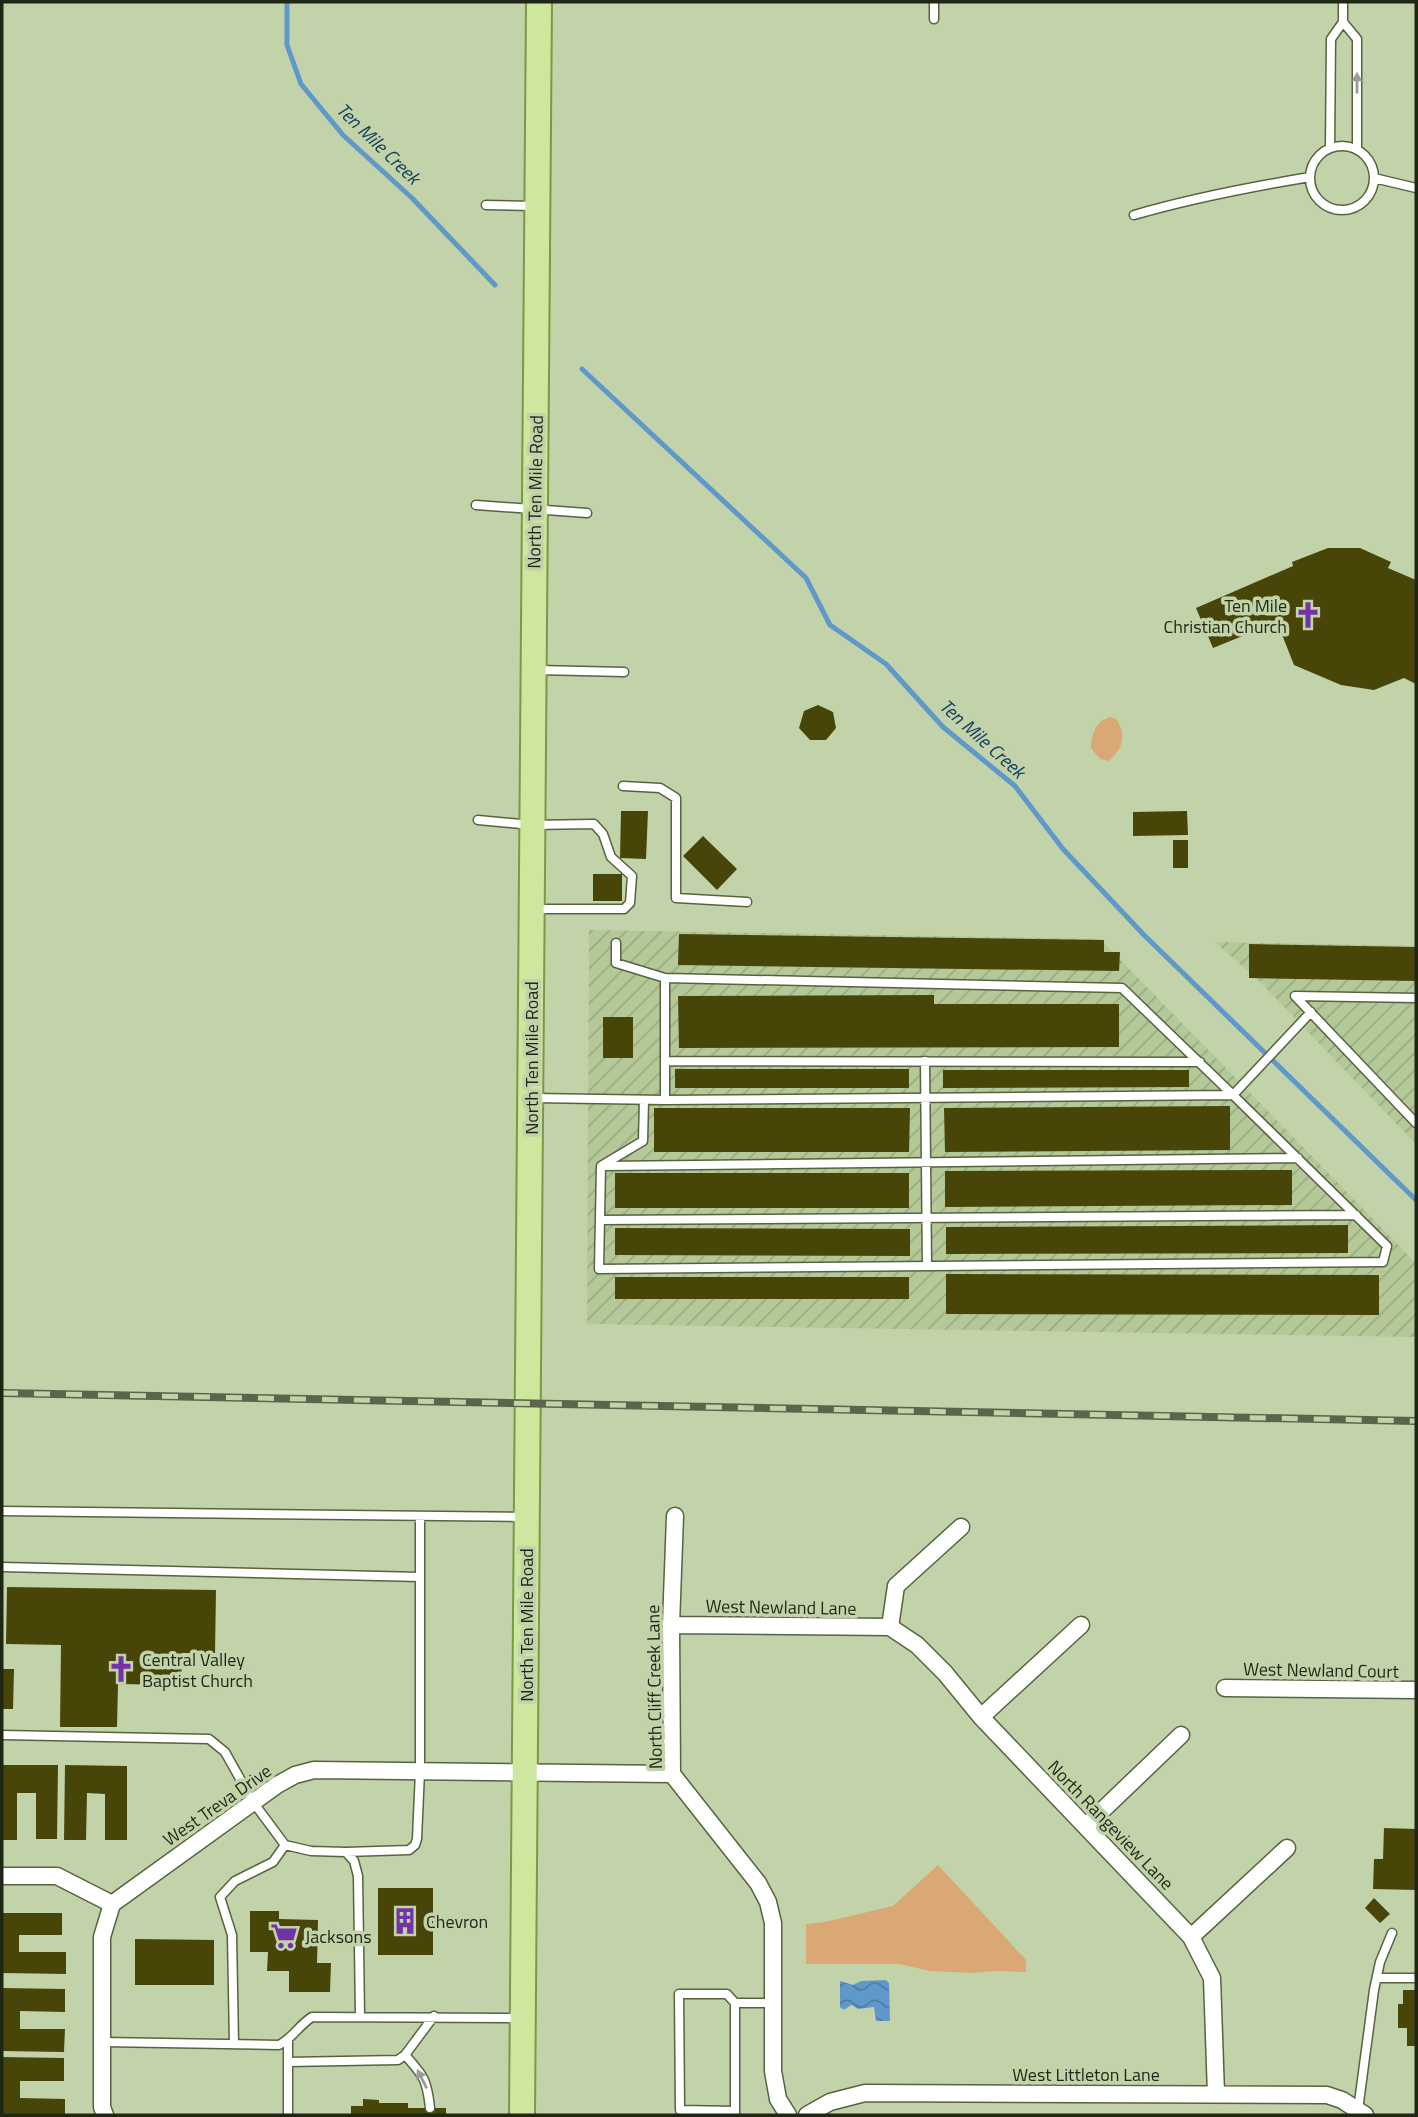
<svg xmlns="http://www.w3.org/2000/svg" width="1418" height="2117" font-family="'Titillium Web',sans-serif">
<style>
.industrial{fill:url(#industrial-furrows)}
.green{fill:#d9a875}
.water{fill:url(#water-waves)}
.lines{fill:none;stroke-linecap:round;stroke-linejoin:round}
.stream{stroke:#6098ca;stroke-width:5}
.building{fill:#484509}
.lane-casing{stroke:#55643f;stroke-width:11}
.street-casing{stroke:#55643f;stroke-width:19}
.primary-casing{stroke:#7a9945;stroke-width:28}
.lane{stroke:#fff;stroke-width:8}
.street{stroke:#fff;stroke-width:16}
.primary{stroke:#cde79e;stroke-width:24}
.rail-casing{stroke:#5a654c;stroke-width:8}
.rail{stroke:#c2d3aa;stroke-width:5;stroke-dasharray:16;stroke-linecap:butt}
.oneway{fill:#9a9d96}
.labels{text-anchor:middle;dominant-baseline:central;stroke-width:7;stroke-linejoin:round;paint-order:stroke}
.street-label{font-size:18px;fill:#1f2616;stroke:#c2d3aa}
.poi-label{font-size:18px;fill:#1f2616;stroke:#c2d3aa;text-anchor:start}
.water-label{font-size:19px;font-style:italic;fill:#133e60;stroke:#c2d3aa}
</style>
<defs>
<pattern id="industrial-furrows" width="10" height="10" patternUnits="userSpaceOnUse" patternTransform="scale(1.75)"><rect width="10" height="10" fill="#b4c898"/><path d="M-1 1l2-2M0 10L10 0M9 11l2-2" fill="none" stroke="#9aac82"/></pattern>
<pattern id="water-waves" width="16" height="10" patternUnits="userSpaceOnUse" patternTransform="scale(1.75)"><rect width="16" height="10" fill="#6098ca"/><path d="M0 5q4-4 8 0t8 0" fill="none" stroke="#4f7ca3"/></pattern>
</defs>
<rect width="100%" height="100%" fill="#c2d3aa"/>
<path class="industrial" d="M589,930L1100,939L1416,1263V1337L587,1324Z
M1215,942L1416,946V1144L1260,982Z"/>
<path class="green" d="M1110,717L1116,719C1127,736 1123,748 1109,761L1100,759L1091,748C1092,733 1095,722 1110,717Z
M938,1865L1026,1960V1972L995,1971L972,1973L930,1971L899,1964H806V1924L825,1922L893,1906Z"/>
<path class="water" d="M886,1980L889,1983L890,2021H876L874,2007L858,2009L852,2005C847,2006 845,2013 840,2007V1981L853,1985L861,1981Z"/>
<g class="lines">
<path class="stream" d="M287,2V45L301,84L343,135L412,198L495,285
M582,369L806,578L830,625L886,664L943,727L1015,786L1063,849L1144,935L1416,1200"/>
</g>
<path class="building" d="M1328,548H1360L1391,562L1388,568L1416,580V684L1404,678L1374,690L1341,685L1294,665L1277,622L1213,648L1196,608L1293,566L1292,562Z
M818,705L833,712L836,728L826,740H810L799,728L804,711Z
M621,811H648L646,859L620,858Z
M1187,811L1188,835L1133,836V812Z
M703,836L737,869L717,890L683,856Z
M1173,840H1188V868H1173Z
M593,874H622V901H593Z
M679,934L1104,940V952H1120L1119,971L678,965Z
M1249,944L1416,947V981L1249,978Z
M934,995V1004H1119V1047L679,1048L678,996Z
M603,1017H633V1058H603Z
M675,1069H909V1088H675Z
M943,1070H1189V1087L943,1088Z
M1230,1106V1150L945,1152L944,1108Z
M654,1108H910L909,1152H654Z
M1292,1170V1205L945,1207V1171Z
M615,1173H909V1208H615Z
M1348,1225V1253L946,1254V1227Z
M615,1228L910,1229V1256L615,1255Z
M946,1274L1379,1275V1315L946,1314Z
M615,1277H909V1299H615Z
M7,1587L216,1590L215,1653H182L181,1685L118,1684L117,1727H60L61,1645L6,1644Z
M2,1669H14L13,1709H2Z
M2,1765H58L57,1839H36V1793H17V1840H2Z
M65,1765L127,1766V1840H105V1794L87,1793L86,1840H64Z
M1384,1828L1416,1829V1890L1373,1889L1374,1859H1383Z
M378,1888H433V1955H378Z
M1374,1898L1390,1914L1380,1923L1365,1908Z
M250,1911H279V1919L318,1920L317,1963H331L330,1992H289V1971H267L268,1952H250Z
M2,1913H62V1935H19V1952H66V1974L2,1973Z
M135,1939L214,1940V1985H135Z
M2,1988L65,1989V2012L20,2011V2029H65L64,2052L2,2051Z
M1403,1990H1416V2046H1407V2028H1398V2004H1403Z
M2,2057L64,2058V2081H20V2098L65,2099V2115H2Z
M363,2099L379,2100V2103H408V2108H446V2115H351V2106H363Z"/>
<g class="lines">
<defs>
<path id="lane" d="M934,2V19
M1343,2V22L1357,39V149
M1310 178a32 32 0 1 1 64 0a32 32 0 1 1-64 0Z
M1330,147L1331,39L1343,22
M1374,178L1416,188
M486,205L535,206
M1134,215C1192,198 1250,187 1310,177
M476,505L587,513
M537,670L624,672
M623,786L660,788L676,798V898L747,902
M478,820L532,825L594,824L603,834L611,857L632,876L630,903L624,909H536
M616,943V963L665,978
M1416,998L1295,996L1416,1123
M665,1061L1200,1062
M925,1061L927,1266
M533,1098L665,1100L1233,1095L1387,1246L1383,1262L599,1269L601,1166L643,1141L644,1100
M665,1100V978L1122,988L1233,1095L1311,1012
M604,1166L1298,1158
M600,1220L1356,1215
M2,1511L524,1517
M2,1567L420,1577
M2,1735L209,1739L225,1752L253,1802L285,1845L273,1862L235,1881L220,1897L232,1935L234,2044
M285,1845L311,1851L346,1852L354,1861L358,1876L360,2016
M346,1852L409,1850L415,1845L417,1839L420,1771V1517
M1377,1978H1416
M288,2040V2115
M102,2042L279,2045C294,2037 298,2026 312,2017L518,2018
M405,2055C424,2076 427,2080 430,2108
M288,2062L398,2060L405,2055L434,2016
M1358,2110L1374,1990L1380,1962L1392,1933
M735,2111L680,2110L679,1994H727L735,2003
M735,2115V2003H773"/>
<path id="street" d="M675,1516L671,1625L672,1774L758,1883L768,1902L773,1923V2071L778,2099L788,2115
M671,1625L890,1627
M890,1627L917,1645L945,1673L981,1717L1191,1937L1212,1978L1216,2094
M890,1627L896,1586L961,1527
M1225,1688L1416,1690
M981,1717L1081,1625
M1086,1826L1181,1735
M2,1876H57L112,1904
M112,1904L277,1785L295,1775L314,1770L672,1774
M1191,1937L1287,1848
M105,2115L102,2107V1937L112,1904
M807,2115L830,2102L865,2093L1327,2095L1342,2100L1365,2115"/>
<path id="primary" d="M522,2115L539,2"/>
</defs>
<use href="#lane" class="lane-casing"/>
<use href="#street" class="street-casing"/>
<use href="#primary" class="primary-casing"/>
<use href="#lane" class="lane"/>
<use href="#street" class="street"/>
<use href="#primary" class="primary"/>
<defs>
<path id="rail" d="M2,1393L1416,1421"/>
</defs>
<use href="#rail" class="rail-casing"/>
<use href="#rail" class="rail"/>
</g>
<defs><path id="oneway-solid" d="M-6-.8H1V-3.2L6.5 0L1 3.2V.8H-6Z" transform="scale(1.75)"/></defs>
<g class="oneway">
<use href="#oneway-solid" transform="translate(1357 83) rotate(-90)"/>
<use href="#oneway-solid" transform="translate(422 2079) rotate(-117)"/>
</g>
<defs>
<symbol id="church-bare" viewBox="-9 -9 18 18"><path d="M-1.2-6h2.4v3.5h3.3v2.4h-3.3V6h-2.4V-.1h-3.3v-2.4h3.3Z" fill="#7332a6" stroke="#c2d3aa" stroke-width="2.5" paint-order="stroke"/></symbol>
<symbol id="building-bare" viewBox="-9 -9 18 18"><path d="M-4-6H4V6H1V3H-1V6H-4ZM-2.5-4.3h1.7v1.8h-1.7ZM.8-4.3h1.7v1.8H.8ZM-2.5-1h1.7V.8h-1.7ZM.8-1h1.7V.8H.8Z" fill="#7332a6" stroke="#c2d3aa" stroke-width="2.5" paint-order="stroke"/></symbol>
<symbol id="supermarket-bare" viewBox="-9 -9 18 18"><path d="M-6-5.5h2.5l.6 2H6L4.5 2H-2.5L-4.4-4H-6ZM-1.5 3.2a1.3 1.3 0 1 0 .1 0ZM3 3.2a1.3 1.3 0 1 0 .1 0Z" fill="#7332a6" stroke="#c2d3aa" stroke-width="2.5" paint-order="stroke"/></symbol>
</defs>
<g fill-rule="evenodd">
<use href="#church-bare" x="1289" y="596" width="38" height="38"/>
<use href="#church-bare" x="102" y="1650" width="38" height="38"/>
<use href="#building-bare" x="386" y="1902" width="38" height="38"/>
<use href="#supermarket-bare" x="265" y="1917" width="38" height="38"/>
</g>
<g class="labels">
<g class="street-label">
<text transform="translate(535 492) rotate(-89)">North Ten Mile Road</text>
<text transform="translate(531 1058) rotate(-90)">North Ten Mile Road</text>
<text transform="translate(781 1607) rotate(1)">West Newland Lane</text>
<text transform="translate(526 1625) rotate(-90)">North Ten Mile Road</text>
<text transform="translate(1321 1670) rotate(1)">West Newland Court</text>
<text transform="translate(654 1687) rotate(-91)">North Cliff Creek Lane</text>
<text transform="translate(217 1805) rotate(-35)">West Treva Drive</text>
<text transform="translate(1111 1825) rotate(46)">North Rangeview Lane</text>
<text x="1086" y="2074">West Littleton Lane</text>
</g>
<g class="poi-label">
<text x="1287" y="605" text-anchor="end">Ten Mile<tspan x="1287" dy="21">Christian Church</tspan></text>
<text x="142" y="1659">Central Valley<tspan x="142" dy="21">Baptist Church</tspan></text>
<text x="426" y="1921">Chevron</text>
<text x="305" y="1936">Jacksons</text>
</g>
<g class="water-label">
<text transform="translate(379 143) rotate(44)">Ten Mile Creek</text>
<text transform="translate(983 738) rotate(42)">Ten Mile Creek</text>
</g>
</g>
<rect width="1418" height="2117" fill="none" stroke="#1f2616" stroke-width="7"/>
</svg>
